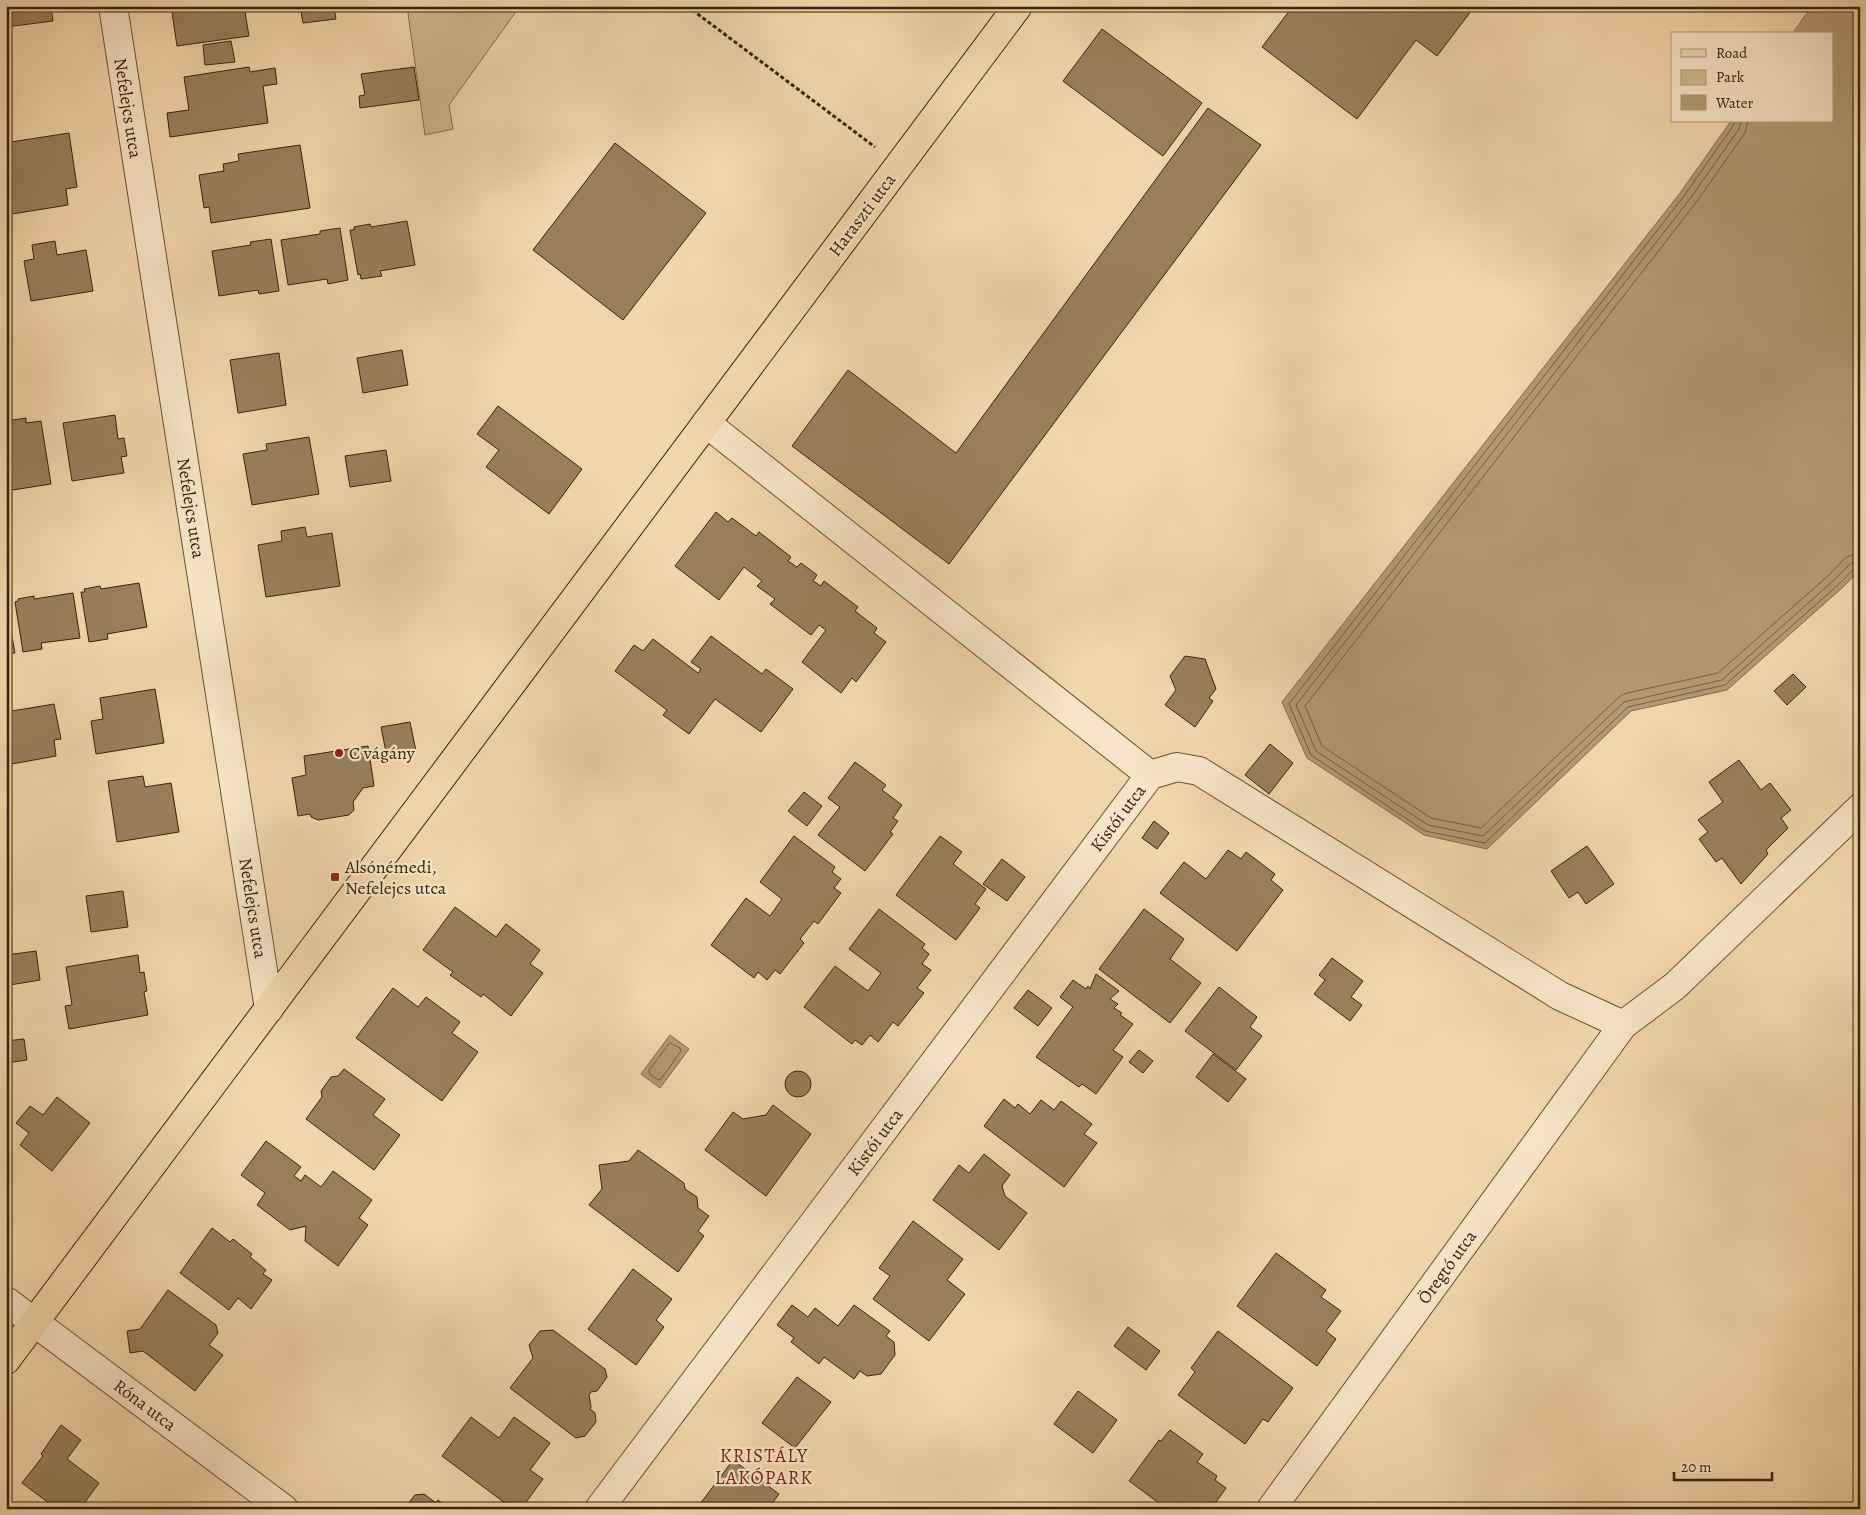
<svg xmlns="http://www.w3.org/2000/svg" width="1866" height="1515" font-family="Alegreya,serif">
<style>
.green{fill:#d2b88f;stroke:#846e4c}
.water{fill:#b29974;stroke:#816a49}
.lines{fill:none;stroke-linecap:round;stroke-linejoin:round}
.shore{stroke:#745e3e;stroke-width:1}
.building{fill:#98805d;stroke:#372309}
.minor-casing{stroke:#665032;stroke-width:30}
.major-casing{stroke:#372309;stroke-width:30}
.path{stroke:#372309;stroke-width:3;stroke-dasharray:4 2.5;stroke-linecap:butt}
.minor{stroke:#f7e4c8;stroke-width:28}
.major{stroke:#f2d6ab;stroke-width:28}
.poi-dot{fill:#8f2418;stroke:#f7e4c8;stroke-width:2}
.labels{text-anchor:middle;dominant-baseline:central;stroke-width:4.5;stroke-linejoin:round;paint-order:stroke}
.street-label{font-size:18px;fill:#372309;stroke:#f7e4c8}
.poi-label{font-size:18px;fill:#372309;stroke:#f7e4c8;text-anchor:start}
.neighbourhood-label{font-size:19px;letter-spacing:1px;fill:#7a1f14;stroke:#f7e4c8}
</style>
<rect width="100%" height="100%" fill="#f2d6ab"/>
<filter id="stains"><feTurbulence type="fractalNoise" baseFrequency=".004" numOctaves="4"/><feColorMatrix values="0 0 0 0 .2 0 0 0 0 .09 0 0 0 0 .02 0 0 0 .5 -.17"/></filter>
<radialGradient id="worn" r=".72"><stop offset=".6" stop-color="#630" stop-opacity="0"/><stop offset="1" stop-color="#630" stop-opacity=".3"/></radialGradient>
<path class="green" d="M407,6H520L449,105L453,129L425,135Z"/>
<path class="water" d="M1812,6H1860V570L1842,588L1727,690L1631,711L1487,849L1424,835L1307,758L1282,702L1680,193L1731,121H1832V34H1792Z
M670,1035L689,1049L660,1088L641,1074Z"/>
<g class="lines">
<path class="shore" d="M1735,121L1733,126L1684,196L1289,704L1311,755L1425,831L1485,843L1628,707L1725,685L1838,585L1855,568L1860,567
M1741,121L1739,129L1689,200L1296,705L1316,751L1428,825L1483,836L1624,702L1722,680L1834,580L1851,563L1860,561
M1748,121L1745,133L1695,204L1305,706L1322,746L1431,818L1481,828L1620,696L1627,693L1718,673L1829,575L1846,557L1860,553
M670,1043L680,1048L681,1051L661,1079L658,1080L650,1074L649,1071Z"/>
</g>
<path class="building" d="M6,6H51L53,21L6,27Z
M171,6H244L249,36L177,46Z
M300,6H334L336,19L303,23Z
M1293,6H1475L1437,56L1416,40L1357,119L1262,47Z
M1102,29L1202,103L1163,156L1063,81Z
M231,41L235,62L205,65L203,45Z
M249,67L250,72L275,68L277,84L263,86L268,123L170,137L167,113L189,110L184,77Z
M414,67L419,100L360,108L359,96L365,95L361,74Z
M1208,108L1261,145L949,564L792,446L848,370L956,453Z
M69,133L77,187L66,189L68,205L6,215V149L12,148L11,142Z
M615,143L706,213L623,320L533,250Z
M300,145L310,208L211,223L209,207L204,208L199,175L224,171L223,164L239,161L238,154Z
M407,221L415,265L380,271L382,276L361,279L360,274L358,275L350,230H354V227L370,224L371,227Z
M340,228L348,280L328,284L327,279L288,285L281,240L320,234V231Z
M271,239L279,291L259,294L258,290L219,296L212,251L251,245L250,242Z
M55,241L57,255L86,250L93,291L31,301L24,261L34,259L32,245Z
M402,350L408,385L363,393L357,358Z
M279,353L286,405L238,413L230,360Z
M498,406L582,469L549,514L486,467L499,450L477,434Z
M115,415L118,439L124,438L127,456L121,457L124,473L72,481L63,423Z
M26,418V423L41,421L51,484L6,491V421Z
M309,437L319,494L252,505L243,454L267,450L266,444Z
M386,450L391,481L350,487L345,456Z
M716,512L728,522L732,518L756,536L759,532L791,557L788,561L797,567L801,563L817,575L813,581L821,586L824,581L858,607L855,611L877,628L874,633L886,642L856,682L852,678L841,693L802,662L826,630L819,625L811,635L770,604L775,599L757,586L762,581L744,567L719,600L675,566Z
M305,527L307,537L332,533L340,586L266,597L258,545L282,541L281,531Z
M139,583L147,627L107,634L108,639L89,642L81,592H85L84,589L100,586L101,589Z
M73,593L80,638L41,643L42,649L23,652L15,602L18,601V599L34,596V599Z
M6,603L15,653L6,654Z
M711,636L762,674L766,669L793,689L761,732L715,699L689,734L663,715L667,710L615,671L634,645L643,651L653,639L698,673L701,669L691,662Z
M1185,656L1205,659L1216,689L1209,698L1213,701L1195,727L1165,705L1176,690L1170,676Z
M1793,674L1806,687L1787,705L1774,691Z
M155,689L164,743L96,754L91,721L103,719L100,698Z
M54,704L61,739L54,740L56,756L12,764L6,732V712Z
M410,722L416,751L387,757L381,727Z
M1270,744L1293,763L1269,794L1245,775Z
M368,746L374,786L363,788L353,802L354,810L349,815L318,820L311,817L310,814L298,816L292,778L306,775L304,756Z
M1739,760L1761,790L1770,783L1791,810L1781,818L1788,828L1766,850L1768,854L1741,884L1722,858L1716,862L1699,839L1708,832L1698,820L1723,802L1709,782Z
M855,762L886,785L882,790L902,805L893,818L898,821L890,832L893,834L865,871L818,835L840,807L828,798Z
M143,776L145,787L171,783L179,832L117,842L108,781Z
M804,792L822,806L807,826L788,811Z
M1154,821L1169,833L1157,849L1142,838Z
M794,836L835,867L832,872L841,879L834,888L841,893L818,924L814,921L800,939L804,943L780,974L775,970L767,980L758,972L754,978L711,945L746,898L770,916L782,899L760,882Z
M940,836L962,852L953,864L986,889L975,904L980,908L956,940L896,895Z
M1587,846L1614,884L1586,904L1578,892L1569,898L1551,871Z
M1228,850L1241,859L1246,852L1275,874L1271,880L1283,890L1237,951L1160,893L1184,862L1206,879Z
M1002,859L1025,877L1007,901L983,884Z
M123,891L128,927L91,932L86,896Z
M455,907L496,937L506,924L540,950L530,964L543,973L511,1016L483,994L481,997L450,975L453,972L423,950Z
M879,909L925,944L922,948L929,954L922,964L931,970L917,988L924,993L898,1026L893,1022L878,1042L870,1035L862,1045L855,1040L852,1044L804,1007L835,966L868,991L881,973L849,949Z
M1144,909L1184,939L1170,959L1201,983L1170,1023L1099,969Z
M36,951L40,980L10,985L6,955Z
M138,955L140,973L144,972L147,991L144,992L148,1015L69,1029L65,1006L72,1005L66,967Z
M1332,958L1363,981L1351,997L1362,1005L1350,1021L1314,994L1325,980L1319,975Z
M1096,974L1119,991L1110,999L1118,1004L1114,1008L1122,1013L1120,1015L1133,1024L1113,1050L1123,1057L1096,1094L1082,1084L1079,1087L1036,1057L1073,1007L1060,997L1073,980L1086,989L1088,986L1090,989Z
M1219,987L1257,1017L1250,1027L1262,1036L1236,1070L1185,1031Z
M393,988L418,1007L426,997L460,1022L452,1033L478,1052L442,1101L356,1038Z
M1028,990L1052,1008L1038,1026L1014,1008Z
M24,1039L27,1060L6,1063V1041Z
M1139,1050L1153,1061L1143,1073L1129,1062Z
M1213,1054L1246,1079L1228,1102L1196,1077Z
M344,1069L385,1099L373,1115L400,1135L374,1170L306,1119L322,1097L321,1091L331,1077L338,1076Z
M785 1084a13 13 0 1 1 26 0a13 13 0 1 1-26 0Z
M57,1097L90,1123L52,1171L20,1145L29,1133L16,1123L30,1106L43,1115Z
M1004,1099L1015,1108L1018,1104L1030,1114L1041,1100L1054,1110L1061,1101L1092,1124L1084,1134L1097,1143L1064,1187L984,1126Z
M773,1105L811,1134L766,1196L705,1150L733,1112L743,1119L766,1115Z
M266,1141L301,1167L294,1176L301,1181L305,1175L321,1187L333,1171L372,1200L359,1218L368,1225L338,1266L305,1241L306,1226L290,1230L257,1205L265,1193L241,1175Z
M638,1150L684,1183L685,1189L697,1197L698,1208L709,1216L698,1231L704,1236L678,1272L589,1205L602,1189L599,1165L629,1161Z
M984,1154L1010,1175L1002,1186L1005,1196L1027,1213L999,1250L933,1200L959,1165L969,1173Z
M913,1221L963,1259L947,1280L965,1294L929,1341L873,1299L890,1276L879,1268Z
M212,1228L230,1242L233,1239L252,1254L250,1257L266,1270L263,1274L272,1280L251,1309L238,1298L229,1310L180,1273Z
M1276,1253L1326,1290L1321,1297L1341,1311L1326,1331L1336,1339L1317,1366L1237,1306Z
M633,1269L672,1299L656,1320L664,1327L636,1365L588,1329Z
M168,1290L216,1325L218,1333L209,1345L223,1355L195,1391L143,1351L130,1353L127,1331L140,1329Z
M792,1305L808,1317L815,1308L838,1326L854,1305L890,1331L886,1336L894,1342L895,1355L881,1374L867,1376L860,1371L854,1379L824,1357L819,1364L791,1342L794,1338L777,1325Z
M1128,1327L1160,1351L1146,1370L1114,1346Z
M553,1330L605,1369L607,1377L597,1391L591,1392L589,1395L591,1407L590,1409L595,1413L596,1422L585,1436L576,1438L510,1388L533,1358L529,1345L540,1331Z
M1218,1331L1293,1388L1268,1422L1263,1419L1245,1444L1178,1395L1195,1372L1191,1368Z
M797,1377L831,1402L795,1448L762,1423Z
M1078,1391L1117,1420L1093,1453L1054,1424Z
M471,1417L499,1438L514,1417L550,1443L530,1470L543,1479L521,1509H513L442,1456Z
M61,1425L81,1440L67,1459L99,1483L80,1509H57L22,1483L43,1456L41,1454Z
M1170,1430L1203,1454L1197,1462L1217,1476L1215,1480L1226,1488L1211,1509H1167L1129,1481L1159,1440L1161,1441Z
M733,1460L779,1494L768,1509H706L700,1504Z
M424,1494L436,1503L438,1500L449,1509H404L415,1495Z"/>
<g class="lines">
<defs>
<path id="minor" d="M113,6L269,1009
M706,423L1150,775
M1150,775L1177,767L1199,771L1560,996L1623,1025
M6,1301L284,1509
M599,1509L1150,775
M1271,1509L1623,1025L1675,986L1860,808"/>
<path id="major" d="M6,1360L1018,6"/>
</defs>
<use href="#minor" class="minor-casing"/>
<use href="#major" class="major-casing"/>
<path class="path" d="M687,6L875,147"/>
<use href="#minor" class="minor"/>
<use href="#major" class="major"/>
</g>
<g class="poi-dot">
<circle cx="339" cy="753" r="5"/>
<rect x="330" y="872" width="10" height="10" rx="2.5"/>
</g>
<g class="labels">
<g class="street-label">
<text transform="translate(128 108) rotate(81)">Nefelejcs utca</text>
<text transform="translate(862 215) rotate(-53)">Haraszti utca</text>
<text transform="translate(191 508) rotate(81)">Nefelejcs utca</text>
<text transform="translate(1118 818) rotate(-53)">Kistói utca</text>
<text transform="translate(253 908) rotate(81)">Nefelejcs utca</text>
<text transform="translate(875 1142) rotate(-53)">Kistói utca</text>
<text transform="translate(1447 1267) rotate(-54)">Öregtó utca</text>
<text transform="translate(145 1405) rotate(37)">Róna utca</text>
</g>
<g class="poi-label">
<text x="349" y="753">C vágány</text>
<text x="345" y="867">Alsónémedi,<tspan x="345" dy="21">Nefelejcs utca</tspan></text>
</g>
<g class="neighbourhood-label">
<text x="764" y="1456">KRISTÁLY<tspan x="764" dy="22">LAKÓPARK</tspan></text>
</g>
</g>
<rect width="1866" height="1515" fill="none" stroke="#f2d6ab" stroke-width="25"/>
<rect x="8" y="8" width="1851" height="1500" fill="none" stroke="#372309" stroke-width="2.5"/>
<rect x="12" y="12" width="1841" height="1490" fill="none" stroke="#372309"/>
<rect x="1671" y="32" width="162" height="90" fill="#f7e4c8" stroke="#aa977c"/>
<rect x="1681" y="49" width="25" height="8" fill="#f2d6ab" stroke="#aa977c"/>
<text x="1716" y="58" font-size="15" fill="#372309">Road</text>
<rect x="1681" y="70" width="25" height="15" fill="#d2b88f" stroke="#aa977c"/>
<text x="1716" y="82" font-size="15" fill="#372309">Park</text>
<rect x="1681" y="95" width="25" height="15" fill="#b29974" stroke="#aa977c"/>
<text x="1716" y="108" font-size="15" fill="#372309">Water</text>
<path d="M1674 1472v8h98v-8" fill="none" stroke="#372309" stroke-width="2.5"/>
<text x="1681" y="1472" font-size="15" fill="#372309" stroke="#f7e4c8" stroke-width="4" paint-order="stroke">20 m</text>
<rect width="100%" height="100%" filter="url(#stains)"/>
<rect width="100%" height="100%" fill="url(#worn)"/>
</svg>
